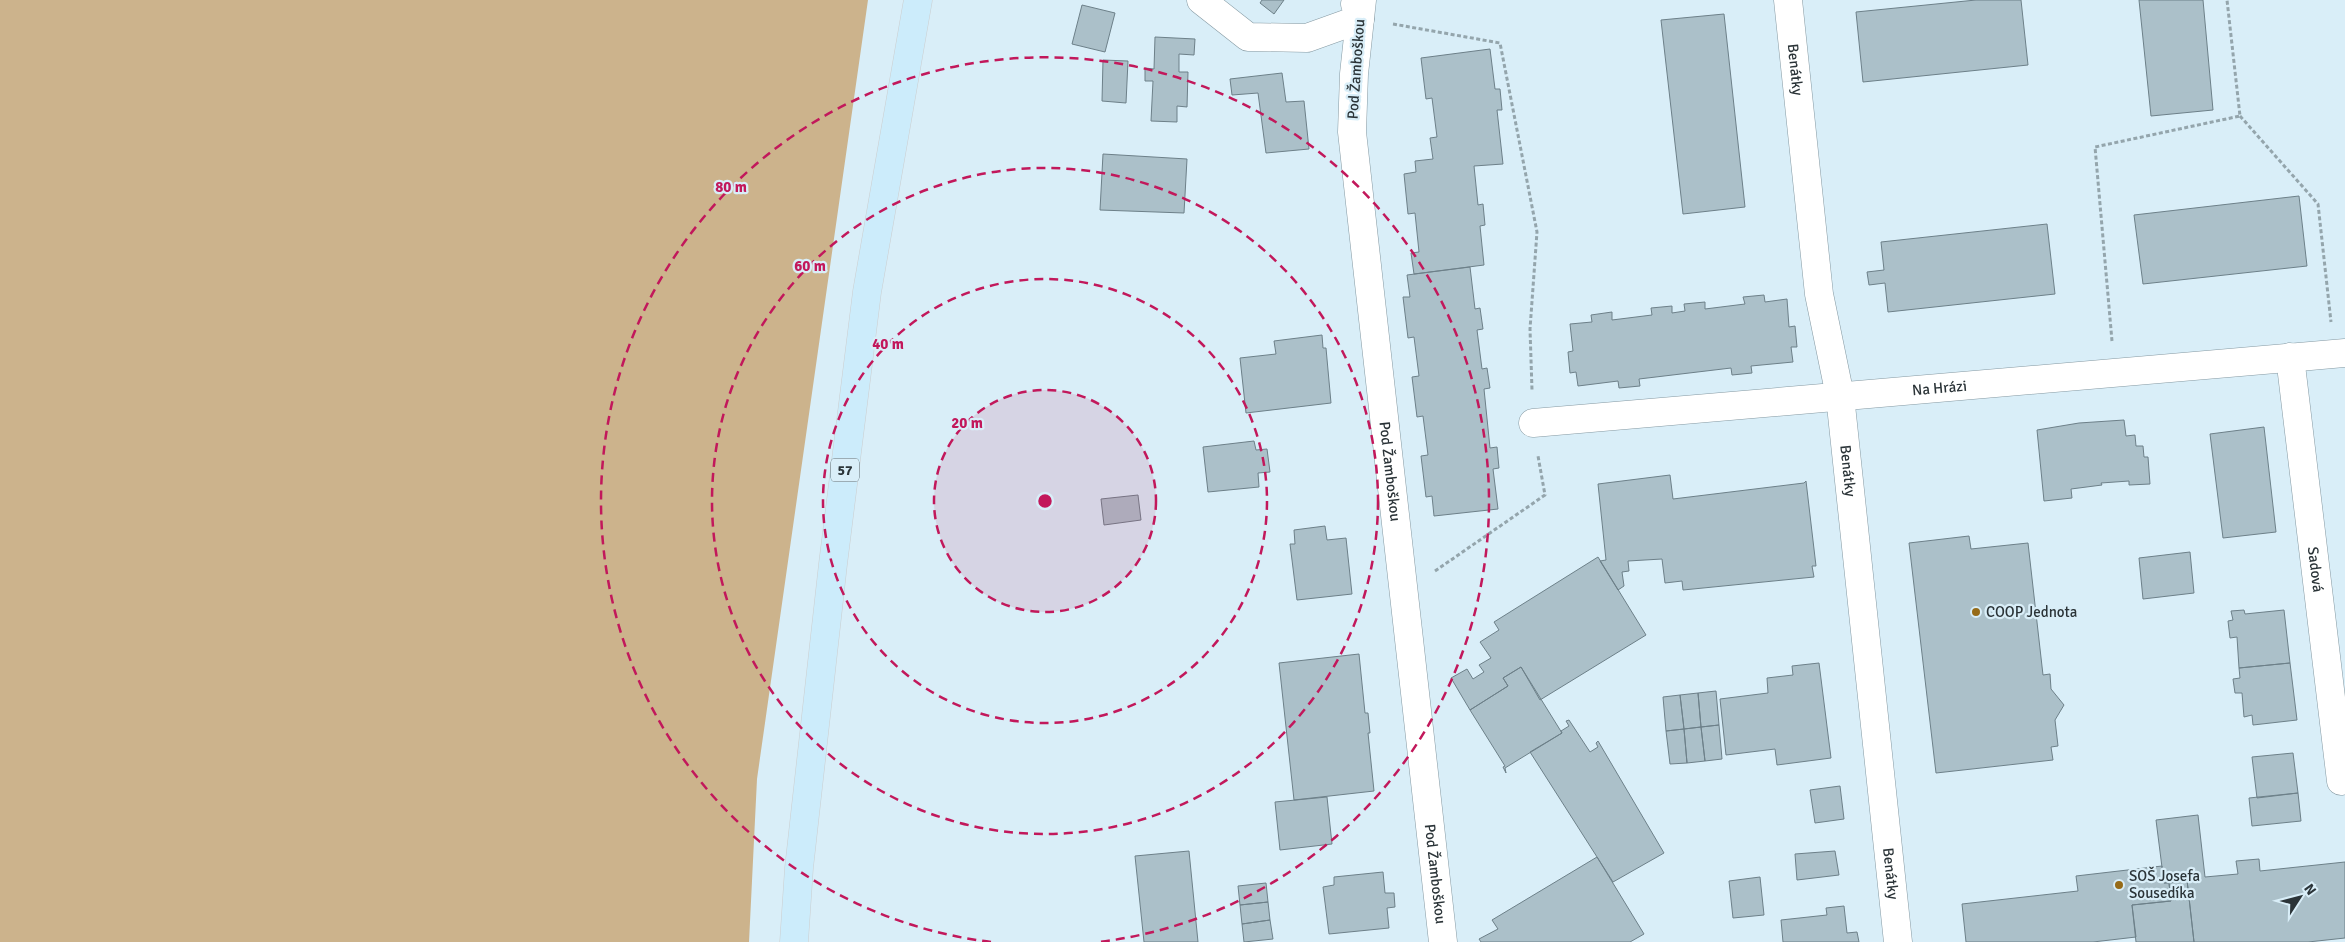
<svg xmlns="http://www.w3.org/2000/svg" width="2345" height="942" font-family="Signika,sans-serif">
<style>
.green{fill:#ccb38c}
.building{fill:#abc0c9;stroke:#6d8089}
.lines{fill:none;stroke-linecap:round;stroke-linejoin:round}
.minor-casing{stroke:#8599a2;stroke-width:29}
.major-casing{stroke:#cccecf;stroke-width:29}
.path{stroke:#94a5ac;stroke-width:3;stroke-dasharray:4 2.5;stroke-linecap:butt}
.minor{stroke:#fff;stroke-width:28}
.major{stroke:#ccecfb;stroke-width:28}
.ring{fill:none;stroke:#c2185b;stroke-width:2.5;stroke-dasharray:9 6}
.poi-dot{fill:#966b18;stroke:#d9eef8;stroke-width:2}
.labels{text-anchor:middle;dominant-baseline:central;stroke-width:4.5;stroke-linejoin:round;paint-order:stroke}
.shield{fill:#d9eef8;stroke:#5f6c72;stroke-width:1}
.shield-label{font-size:14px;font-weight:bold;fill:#2b3438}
.street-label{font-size:15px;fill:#2b3438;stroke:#d9eef8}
.poi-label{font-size:15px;fill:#2b3438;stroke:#d9eef8;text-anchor:start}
.centre{fill:#c2185b;stroke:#d9eef8;stroke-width:2.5}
.ring-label{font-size:15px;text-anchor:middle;font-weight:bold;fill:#c2185b;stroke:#d9eef8;stroke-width:4.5;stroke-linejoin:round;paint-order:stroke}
</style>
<rect width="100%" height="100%" fill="#d9eef8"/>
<path class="green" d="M0,0H868L757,779L749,942H0Z"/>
<path class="building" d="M1262,0H1284L1274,14L1260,3Z
M1976,0H2021L2028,65L1863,82L1856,12Z
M2139,0H2203L2213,110L2151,116Z
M1082,5L1115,13L1105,52L1072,44Z
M1724,14L1745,207L1683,214L1661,20Z
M1155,37L1195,39L1194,55L1179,54V72H1188L1187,107L1177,106V122L1151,121L1153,81H1145V68L1154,69Z
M1490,49L1495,89H1500L1502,110H1497L1503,164L1474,166L1478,205L1483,204L1485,225L1480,226L1484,265L1414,274L1411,253L1419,252L1415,213L1408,214L1404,174L1416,172L1415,161L1433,159L1430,138L1437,137L1432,98L1426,99L1421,58Z
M1103,60L1128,61L1126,103L1102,101Z
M1282,73L1286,102L1304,101L1309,149L1266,153L1258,93L1232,95L1230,79Z
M1103,154L1187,159L1184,213L1100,210Z
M2299,196L2307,266L2143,284L2134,215Z
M2047,224L2055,294L1888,312L1885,283L1869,285L1867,272L1884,270L1881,242Z
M1470,267L1475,309L1480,308L1483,329L1477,330L1482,369L1487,368L1490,388L1484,389L1490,448L1497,447L1499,468L1493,469L1498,509L1434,516L1432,496L1426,497L1421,456L1428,455L1423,416L1417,417L1412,377L1419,376L1414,337L1408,338L1403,297H1410L1407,275Z
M1764,295L1765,302L1787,299L1789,327L1795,326L1797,347H1791L1793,362L1751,366L1752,373L1732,375L1731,368L1639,379L1640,386L1619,388L1618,381L1578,386L1576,372L1570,373L1568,352L1573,351L1570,324L1592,322L1591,315L1612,312V320L1652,315L1651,308L1672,306V313L1685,311L1684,304L1705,302V309L1745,304L1743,297Z
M1322,335L1323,348H1326L1331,403L1246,413L1240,358L1276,354L1274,341Z
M2124,420L2126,436L2135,435L2136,446H2143L2144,457H2148L2150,484L2129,485V481L2101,483L2102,485L2071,489L2072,498L2044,501L2037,430L2079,423Z
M2264,427L2276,532L2223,538L2210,434Z
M1254,441L1256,450L1267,449L1270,472L1258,473L1259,487L1208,492L1203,447Z
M1670,475L1673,499L1804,483L1806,481L1816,566H1812L1814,577L1683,590L1682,581L1665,583L1662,559L1628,561L1629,571L1622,572L1624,586L1618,590L1600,561L1606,560L1598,484Z
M1138,495L1141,520L1104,525L1101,499Z
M1325,526L1327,540L1346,538L1352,594L1297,600L1290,544H1295L1294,530Z
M1969,536L1971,549L2028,543L2043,675L2050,674L2051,689L2064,705L2055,720L2058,746L2051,747L2053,760L1936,773L1909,543Z
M2190,552L2194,593L2143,599L2139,558Z
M1598,557L1646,635L1540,700L1521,667L1503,678L1508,686L1470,710L1451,678L1467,669L1473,679L1484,672L1479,665L1491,658L1480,642L1499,630L1494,622Z
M2244,610L2245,614L2284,610L2290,663L2239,668L2237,637L2230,638L2228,621L2233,620L2231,611Z
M1359,654L1365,713H1368L1370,733H1368L1374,791L1294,800L1279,663Z
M1819,663L1831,758L1777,765L1775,749L1726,755L1720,699L1768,693L1767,678L1793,675L1792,666Z
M2290,663L2297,720L2253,725L2252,715L2244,717L2242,693H2235L2233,679L2240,678L2239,668Z
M1521,667L1562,733L1505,768L1506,773L1503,767L1505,766L1470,710L1508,686L1503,678Z
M1716,691L1719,725L1701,727L1698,693Z
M1698,693L1701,727L1684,729L1680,695Z
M1680,695L1684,729L1666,731L1663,697Z
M1569,720L1590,752L1598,747L1596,743L1598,741L1664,853L1613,882L1530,752L1562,733L1561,731L1569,726L1566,721Z
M1719,725L1722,759L1705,761L1701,727Z
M1701,727L1705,761L1687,763L1684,729Z
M1684,729L1687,763L1670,764L1666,731Z
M2293,753L2298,793L2257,798L2252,757Z
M1840,786L1844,819L1815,823L1810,790Z
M2298,793L2301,821L2252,826L2249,798Z
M1327,797L1332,844L1280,850L1275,802Z
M2198,815L2205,877L2238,874L2236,861L2259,859L2260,871L2345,862V938L2308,942H2194L2187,880L2164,883L2156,820Z
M1189,851L1198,942H1144L1135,856Z
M1835,851L1839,875L1797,880L1795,854Z
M1597,857L1644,934L1630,942H1481L1479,939L1498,929L1492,920Z
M2162,866L2164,883H2169L2171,901L2132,905L2136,937L2093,942H1966L1962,904L2078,891L2076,876Z
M1383,872L1385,893H1394L1395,907L1387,908L1389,928L1329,934L1323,887L1334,885V877Z
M1760,877L1764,915L1733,918L1729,881Z
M2187,880L2194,942H2136L2132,905L2171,901L2169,883Z
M1266,883L1268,902L1240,905L1238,886Z
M1268,902L1270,920L1242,924L1240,905Z
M1844,906L1847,933L1857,932L1859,942H1783L1781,920L1827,915L1826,908Z
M1270,920L1273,939L1244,942L1242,924Z"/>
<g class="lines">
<defs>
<g id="minor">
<path d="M1201,0L1248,37L1307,38L1360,19L1355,4"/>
<path id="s1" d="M1362,0L1354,74L1352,132L1443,942"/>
<path id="s2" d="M1788,0L1819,294L1840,396L1898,942"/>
<path id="s3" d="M2290,357L2341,781"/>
<path id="s4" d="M1533,423L2345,353"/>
</g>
<path id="major" d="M794,942L799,868L833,564L867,292L918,0"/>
</defs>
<use href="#minor" class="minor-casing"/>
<use href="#major" class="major-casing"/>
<path class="path" d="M1393,24L1500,43L1537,232L1530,329L1532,390
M2240,116L2318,204L2331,322
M2112,341L2095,147L2240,116L2227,0
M1435,571L1545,495L1538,456"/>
<use href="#minor" class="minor"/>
<use href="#major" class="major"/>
</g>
<circle cx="1045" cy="501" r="111" fill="#c2185b" fill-opacity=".12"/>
<g class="ring">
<circle cx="1045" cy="501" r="111"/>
<circle cx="1045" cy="501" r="222"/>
<circle cx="1045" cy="501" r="333"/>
<path d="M991 942A444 444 0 1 1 1099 942"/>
</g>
<g class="poi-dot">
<circle cx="1976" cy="612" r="5"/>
<circle cx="2119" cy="885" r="5"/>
</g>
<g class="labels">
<rect class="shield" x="831" y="458.5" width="28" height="23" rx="4"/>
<g class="shield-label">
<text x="845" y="470">57</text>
</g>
<g class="street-label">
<text transform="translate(1356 69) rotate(-86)">Pod Žamboškou</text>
<text stroke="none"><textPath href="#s2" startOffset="70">Benátky</textPath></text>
<text stroke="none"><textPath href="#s4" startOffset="408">Na Hrázi</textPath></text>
<text stroke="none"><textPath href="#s2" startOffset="475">Benátky</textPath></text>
<text stroke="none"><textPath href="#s1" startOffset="474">Pod Žamboškou</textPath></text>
<text stroke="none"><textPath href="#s3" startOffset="214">Sadová</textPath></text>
<text stroke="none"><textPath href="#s2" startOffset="880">Benátky</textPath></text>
<text stroke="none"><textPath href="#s1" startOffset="879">Pod Žamboškou</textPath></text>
</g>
<g class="poi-label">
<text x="1986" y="612">COOP Jednota</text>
<text x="2129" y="876">SOŠ Josefa<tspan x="2129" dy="17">Sousedíka</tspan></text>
</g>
</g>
<circle cx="1045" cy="501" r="8" class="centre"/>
<g class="ring-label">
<text x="731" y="192">80 m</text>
<text x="810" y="271">60 m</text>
<text x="888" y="349">40 m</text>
<text x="967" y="428">20 m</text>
</g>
<g transform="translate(2300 897) rotate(54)" stroke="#d9eef8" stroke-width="4" paint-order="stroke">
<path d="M0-4L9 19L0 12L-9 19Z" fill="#2b3438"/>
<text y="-8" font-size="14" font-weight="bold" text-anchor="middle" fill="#2b3438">N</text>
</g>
</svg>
